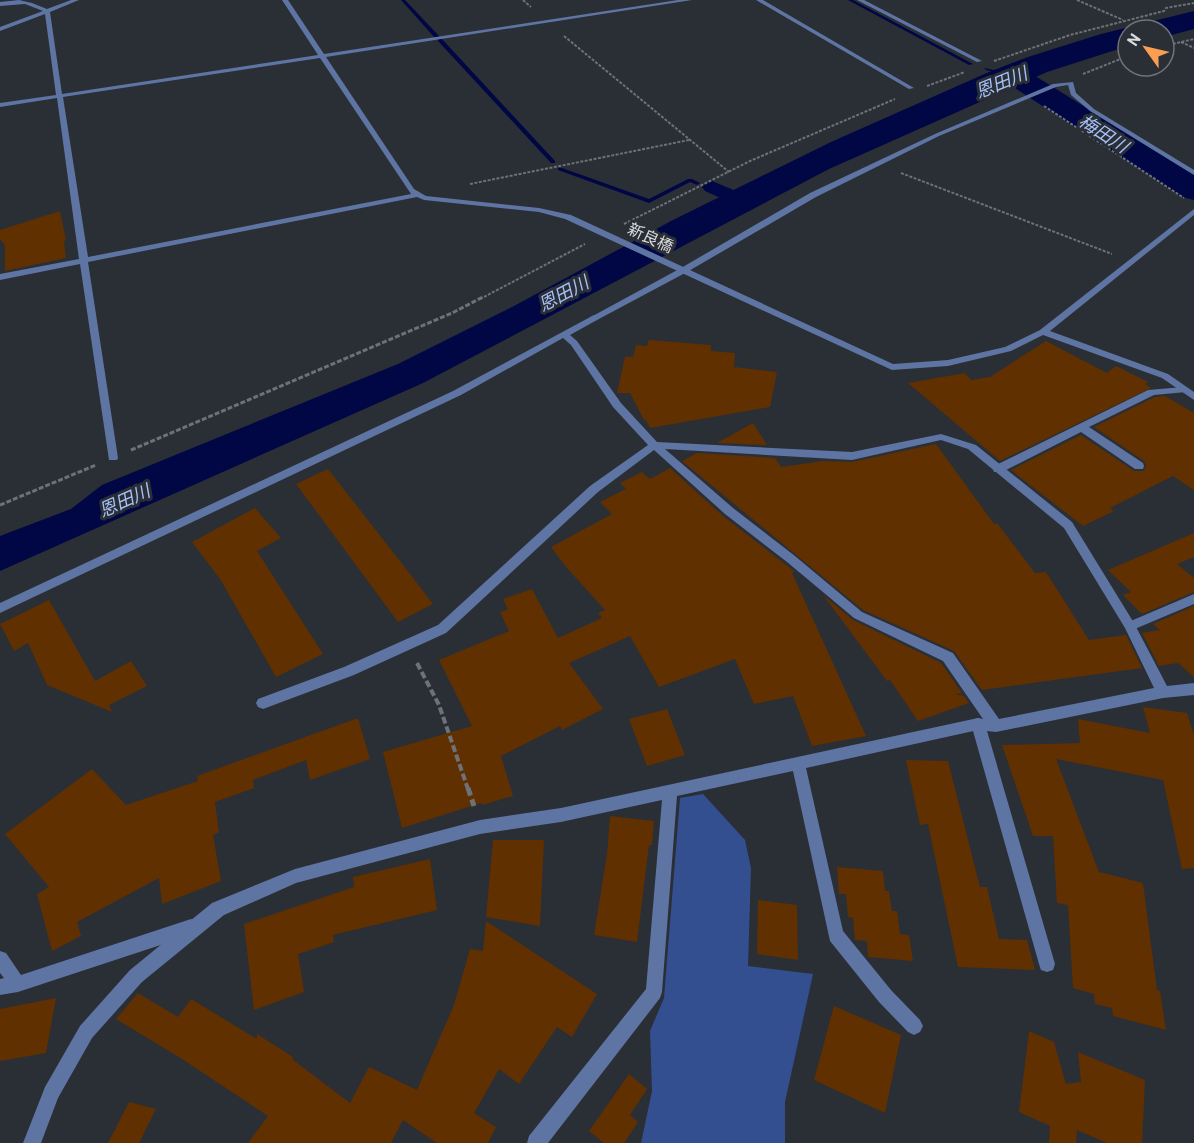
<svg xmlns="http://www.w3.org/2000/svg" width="1194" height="1143" font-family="Barlow,'Noto Sans JP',sans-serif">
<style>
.forest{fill:#344f90}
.water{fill:#010744}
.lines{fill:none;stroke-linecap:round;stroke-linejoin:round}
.stream{fill:#010744;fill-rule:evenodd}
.canal{fill:#010744;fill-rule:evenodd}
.river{fill:#010744;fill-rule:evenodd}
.building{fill:#603000}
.path-far3{stroke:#6e7177;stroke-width:2;stroke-dasharray:3 1.5;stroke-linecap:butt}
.path-far2{stroke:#6e7177;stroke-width:3;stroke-dasharray:5 2;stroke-linecap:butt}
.path-far1{stroke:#6e7177;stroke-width:4;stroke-dasharray:7 3;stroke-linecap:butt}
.path{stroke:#6e7177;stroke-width:5;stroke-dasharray:8 4;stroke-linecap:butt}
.lane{fill:#5e74a3;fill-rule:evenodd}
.street{fill:#5e74a3;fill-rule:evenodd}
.labels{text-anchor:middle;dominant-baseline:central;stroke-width:6;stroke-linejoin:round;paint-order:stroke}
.far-street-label{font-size:16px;fill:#d9dbdf;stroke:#2a2e35}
.far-water-label{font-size:18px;font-style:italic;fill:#a7c2fa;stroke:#2a2e35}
</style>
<rect width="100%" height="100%" fill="#2a2e35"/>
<path class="forest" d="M703,794L745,840L751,868L748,966L813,974L785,1102V1143H641L652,1091L650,1031L664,998L680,798Z"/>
<path class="water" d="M1194,11V29L1164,37V30H1128V46L1047,72L829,169L423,383L0,571V536L71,509L102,485L398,364L514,306L673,220L831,142L989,72L1028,57L1101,34Z"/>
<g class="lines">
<path class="stream" d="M401,0H405L439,36V38H435Z
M848,0H853L973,64L969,65Z
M438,39H442L555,161V163H551L438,41Z
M984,68L1004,72L1006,73L1004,74L986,70Z
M558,168H562L649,199L688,179H692L700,183L697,185L690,182L649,203L558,170Z"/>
<path class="canal" d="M712,181L748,196L751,200L748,204H734L705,191L702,187L705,183Z"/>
<path class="river" d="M1014,67L1024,69L1194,175V200L1182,197L1004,81L1000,75L1004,69Z"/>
</g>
<path class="building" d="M60,211L66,240L64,241L66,258L5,271V245L0,239V230Z
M649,340L711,345V351L735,353L734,367L777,372L770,407L650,428L646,420H644L630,393H617L625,357H633L636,345L647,346Z
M1046,341L1107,373L1116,366L1148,382L1145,384L1151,388L1000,461L908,383L965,373L971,380L990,377Z
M1165,396L1194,413V490L1173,476L1110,508L1114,511L1083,526L1011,470L1081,435L1134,471H1144L1146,465L1144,461L1094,427L1155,397Z
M753,423L767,445L717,443Z
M936,444L994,524L997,523L1035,573L1046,572L1089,640L1126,635L1142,668L982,690L954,651L863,610L682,461L697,453L775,458L781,467L824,461L852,462Z
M670,468L723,516L794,571L792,573L866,736L812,746L793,696L754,704L735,659L659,687L630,636L569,663L603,709L562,730L560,726L501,756L513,796L482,805L481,803L402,828L383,752L472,726L439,660L509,631L500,612L508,609L503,599L532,589L558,638L602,618L598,613L605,610L566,567L551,547L612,514L600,502L626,489L620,483L642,472L650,479Z
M328,469L407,570L433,604L398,622L296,484Z
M255,508L281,538L257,551L323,654L276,677L220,579L192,542Z
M1194,533V557L1177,564L1194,578V592L1142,614L1123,595L1131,592L1108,570Z
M823,595L853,620L941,663L962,693L955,694L964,696L969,703L918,721L890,680L887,681Z
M49,600L95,681L131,661L147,686L109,705L112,712L47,685L28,643L14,651L0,624Z
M1194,606V677L1178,663L1159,666L1142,633L1160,630L1153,624Z
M1143,707L1187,713L1194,735V868L1182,869L1163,780L1056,759L1099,872L1143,883L1157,990L1160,991L1166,1030L1113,1016L1112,1008L1095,1004L1094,994L1073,988L1068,905L1057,903L1053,836H1033L1002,745L1080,743L1078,719L1150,733Z
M667,709L685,755L647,766L629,719Z
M358,718L370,759L310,780L306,760L253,780L254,788L215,802L219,832L213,835L221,881L162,904L159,878L77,922L81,936L52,951L37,894L49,887L5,834L92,769L126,805L198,781L197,776Z
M906,760L948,761L980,887H987L999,939L1027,940L1035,970L958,967L928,824L920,825Z
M610,816L654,821L652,845H649L637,942L594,935L607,854Z
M493,840H544L540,926L486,917Z
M430,859L437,910L333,935L334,942L298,954L304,992L254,1010L244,924L354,887L353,877Z
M837,867L883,871L885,891H889L892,911H897L900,934L909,935L913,961L868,957L867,941L855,940L853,918L848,917L846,894H839Z
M758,900L797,905L798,960L757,954Z
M486,921L597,994L572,1037L557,1027L519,1084L499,1069L474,1113L496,1127L488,1143H437L403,1120L391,1143H248L268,1116L182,1059L116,1019L138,993L178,1017L191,999L257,1039V1034L293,1057L292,1059L350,1103L369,1067L417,1090L454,1005L470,949L483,951Z
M56,998L46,1053L0,1061V1009Z
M834,1006L901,1035L885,1113L814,1080Z
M1029,1031L1054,1042L1066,1084L1081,1082L1078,1052L1145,1080L1142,1143H1107L1077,1130L1076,1143H1049L1050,1126L1019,1112Z
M629,1074L647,1089L630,1115L638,1122L624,1143H604L589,1131Z
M129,1102L156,1109L139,1143H108Z"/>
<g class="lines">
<path class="path-far3" d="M523,0L531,7
M1077,0L1123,20
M564,36L729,172
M1181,42L1194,48
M1164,46L1194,39
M994,61L1070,35L1164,11L1166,8L1194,3
M1083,74L1128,56
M927,86L965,72
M1044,106L1184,198
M901,173L1112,254
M470,184L689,140
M624,224L750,161L895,99
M480,299L585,244"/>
<path class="path-far2" d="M131,450L452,313L483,297
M0,505L96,465"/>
<path class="path-far1" d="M417,663L439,705L468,789"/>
<path class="path" d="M468,788L474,806"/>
<path class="lane" d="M1073,82L1076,93L1094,109L1194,170V175L1090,111L1071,95L1068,85L1056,87L939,136L816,197L687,272L597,320L594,321L589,318L681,268L810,193L935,134L1053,84Z
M1183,387L1188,390L1186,392L1154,395L1089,427L1143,463L1144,466L1143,469H1135L1081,432L1002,472H994L993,469L994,466L1148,390Z
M1194,594V604L1130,631L1126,629L1124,626L1126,623Z
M978,718L983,720L985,724L1055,964L1053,970L1047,972L1041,970L1039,964L971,724L973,720Z
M191,919L197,921L199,927L197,933L191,935L18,992L0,995V979L4,978L0,973V951L6,953L21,975Z"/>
<path class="street" d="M19,0L32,3L47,9L71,0H79L50,12L62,94L318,55L282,0H288L324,54L678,0H692L326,57L414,189L426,196L539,208L571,215L893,364L948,360L1005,347L1040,330L1194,209V215L1050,331L1168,374L1194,392V400L1162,378L1043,335L1011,351L948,366L892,370L565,219L539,212L424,200L417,197L88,262L118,458L117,460H109L80,264L0,280V274L79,259L57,98L0,107V103L56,95L45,14L0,31V27L43,11L25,4L0,6V2ZM320,58L411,194L88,257L63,97Z
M756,0H763L914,88L909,89Z
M857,0H864L982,61L977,62Z
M594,315L599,318L597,320L570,335L577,341L621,403L657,442L852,452L941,434L976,445L1072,522L1134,623L1167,686L1194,683V695L1163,698L996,732L978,730L806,768L843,931L891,990L920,1020L923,1026L920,1032L914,1035L908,1032L879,1002L830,941L793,771L677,796L662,992L660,998L548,1143H527L529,1136L646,989L662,800L561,822L480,834L296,883L224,915L142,982L92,1038L58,1098L41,1143H23L45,1087L80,1026L130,970L212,903L295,869L480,820L561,808L978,718L983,719L943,661L854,618L787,562L725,514L654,450L598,492L446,633L354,675L263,709L258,707L256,703L258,699L344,667L438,625L590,486L648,445L613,407L571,345L563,338L461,395L0,613V603L453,391ZM941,440L968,449L1064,528L1125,628L1154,688L999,719L953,653L862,612L795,556L733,508L665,449L852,460Z"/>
</g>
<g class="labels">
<g class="far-street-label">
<text transform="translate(651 237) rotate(25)">新良橋</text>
</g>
<g class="far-water-label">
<text transform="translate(1001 82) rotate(-22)">恩田川</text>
<text transform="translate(1104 133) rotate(33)">梅田川</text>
<text transform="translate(563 293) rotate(-28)">恩田川</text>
<text transform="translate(124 500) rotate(-24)">恩田川</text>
</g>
</g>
<g transform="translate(1146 48) rotate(304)"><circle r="28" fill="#2a2e35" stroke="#707379" stroke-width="1.5"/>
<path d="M0-4.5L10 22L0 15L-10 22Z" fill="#fb9e51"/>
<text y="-9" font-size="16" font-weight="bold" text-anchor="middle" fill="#d9dbdf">N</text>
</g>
</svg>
